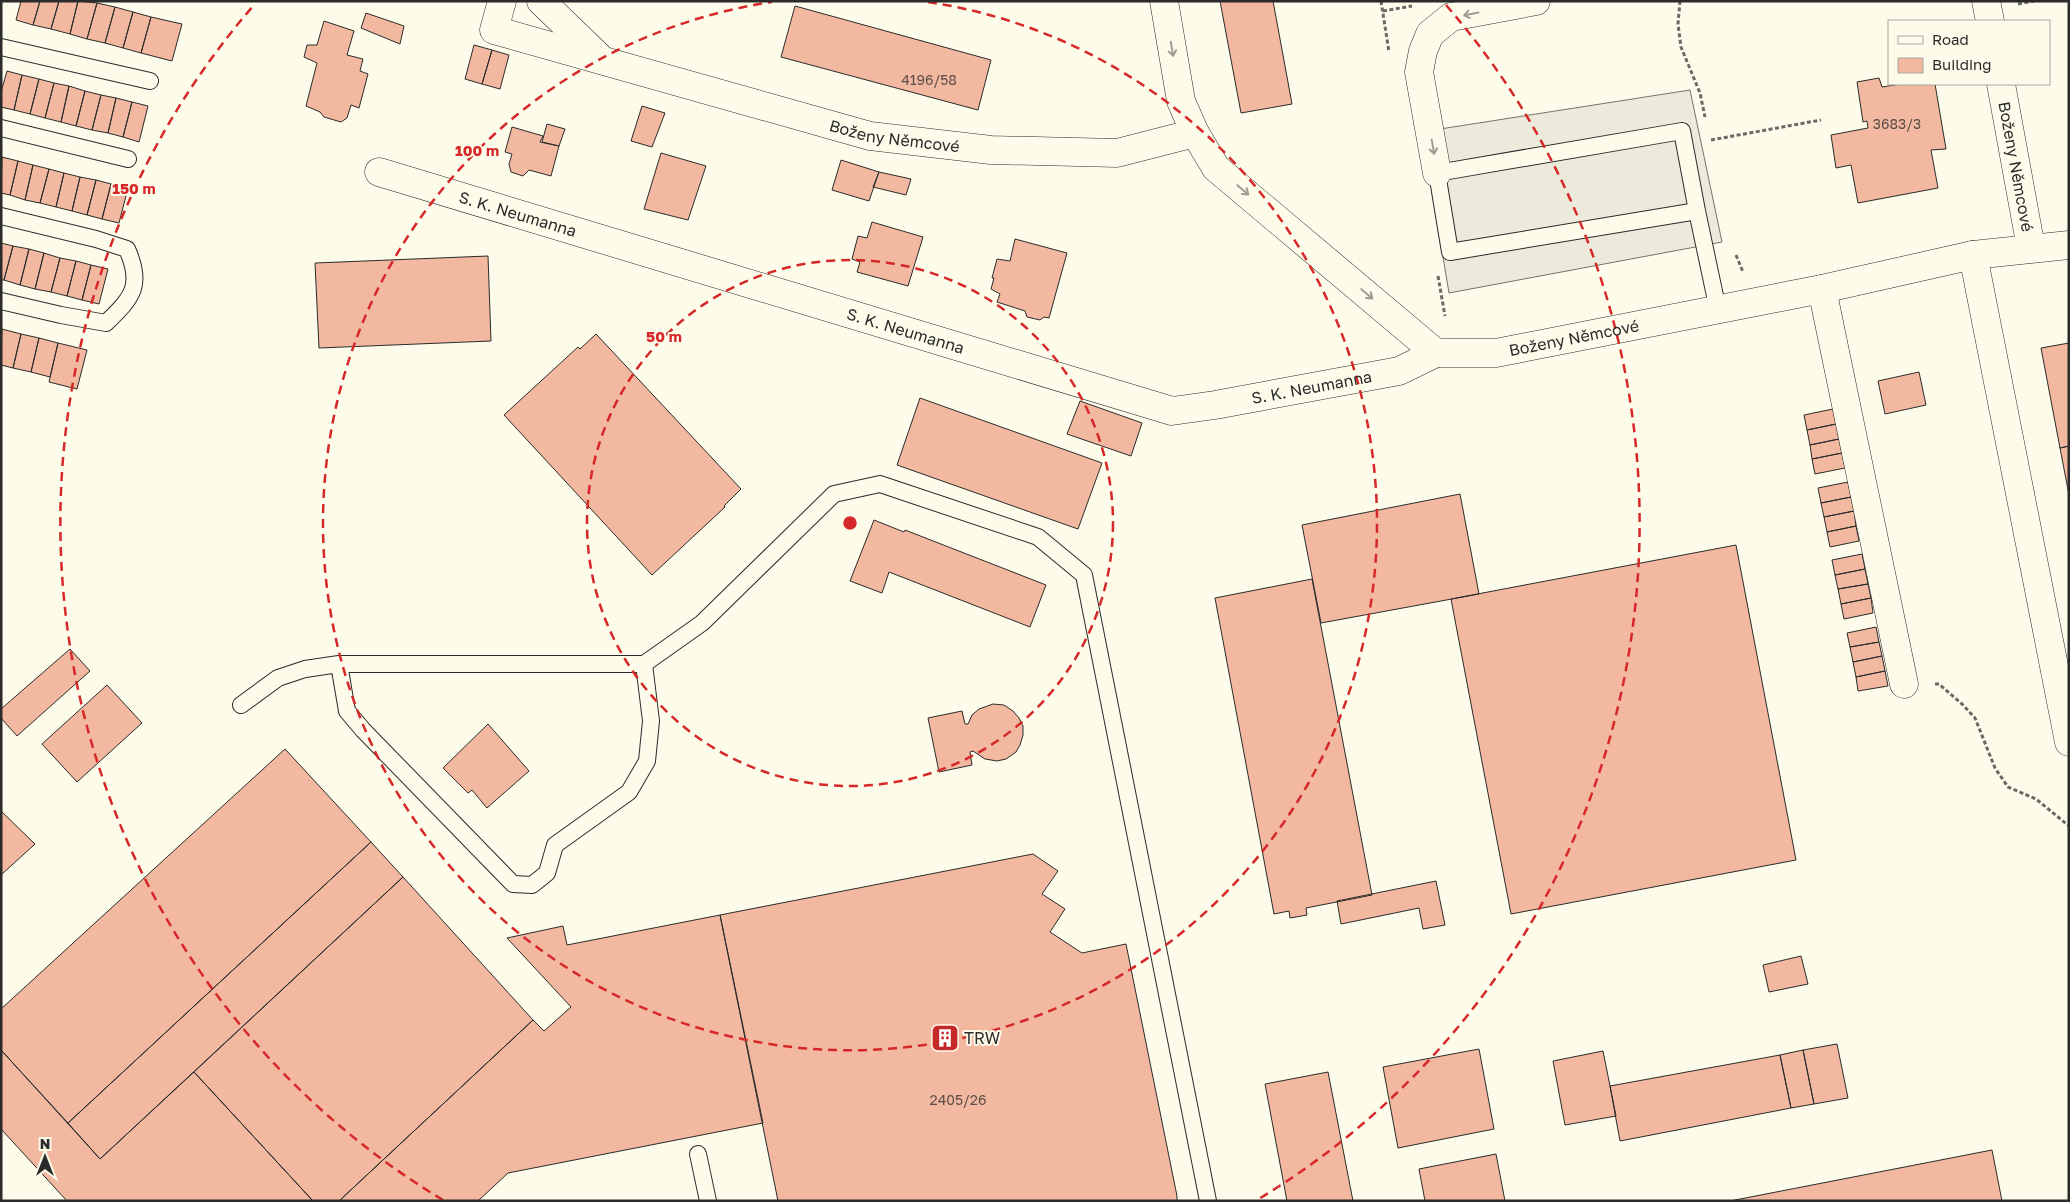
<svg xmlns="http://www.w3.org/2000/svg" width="2070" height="1202" font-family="'Golos Text',sans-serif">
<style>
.parking{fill:#eceadb;stroke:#74746e}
.building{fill:#f2b8a0;stroke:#2b2b2b}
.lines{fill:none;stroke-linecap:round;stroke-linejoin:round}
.lane-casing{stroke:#2b2b2b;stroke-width:18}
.street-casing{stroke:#2b2b2b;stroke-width:29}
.path{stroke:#6a6964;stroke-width:3;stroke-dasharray:4 2.5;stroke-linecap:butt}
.lane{stroke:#fdfbea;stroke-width:16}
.street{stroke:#fdfbea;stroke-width:28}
.oneway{stroke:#9e9d94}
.ring{fill:none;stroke:#d62828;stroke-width:2.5;stroke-dasharray:9 6}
.labels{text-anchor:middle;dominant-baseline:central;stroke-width:4;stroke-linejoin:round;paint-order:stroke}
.number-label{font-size:14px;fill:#5d4e48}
.street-label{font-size:16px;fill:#2b2b2b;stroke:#fdfbea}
.poi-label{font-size:16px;fill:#2b2b2b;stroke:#fdfbea;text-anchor:start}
.centre{fill:#d62828;stroke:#fdfbea;stroke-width:2.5}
.ring-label{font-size:15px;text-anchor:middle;font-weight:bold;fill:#d62828;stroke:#fdfbea;stroke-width:4;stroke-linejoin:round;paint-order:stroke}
</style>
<rect width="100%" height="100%" fill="#fdfbea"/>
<path class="parking" d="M1690,90L1722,242L1449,293L1424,143L1440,129Z"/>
<path class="building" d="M21,1H40L33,25L16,20Z
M40,1H59L51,29L33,25Z
M59,1H78L70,34L51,29Z
M78,1L97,3L87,39L70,34Z
M1220,1H1273L1292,104L1241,113Z
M97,3L115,7L105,43L87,39Z
M795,6L991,60L978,110L781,57Z
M115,7L133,12L123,48L105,43Z
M133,12L151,17L141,53L123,48Z
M366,13L404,26L400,44L361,28Z
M151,17L182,24L172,61L141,53Z
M324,21L354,31L347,55L363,59L360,71L368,74L359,108L351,105L347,118L341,122L324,117L320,112L306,106L317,63L304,57L307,45H317Z
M474,45L492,50L482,84L465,79Z
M492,50L509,55L500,89L482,84Z
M7,71L22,75L14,110L1,107V92Z
M22,75L39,79L30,114L14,110Z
M1879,78L1882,87L1901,84H1935L1946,149L1931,150L1938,188L1858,203L1851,165L1836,168L1831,135L1868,128L1867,121L1863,122L1857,82Z
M39,79L54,83L45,118L30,114Z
M54,83L69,86L61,122L45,118Z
M69,86L85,91L76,126L61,122Z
M85,91L101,95L92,130L76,126Z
M101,95L116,98L108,133L92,130Z
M116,98L132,102L123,137L108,133Z
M132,102L148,106L139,142L123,137Z
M642,106L665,113L652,147L631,141Z
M547,124L565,129L559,146L542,142Z
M512,127L543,136L540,142L559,146L551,176L529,170L523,176L511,172L509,164L512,154L505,152Z
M661,153L706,166L688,220L644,209Z
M2,157L18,161L10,195L1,193Z
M841,160L879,172L869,201L832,190Z
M18,161L33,165L25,200L10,195Z
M33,165L49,169L40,203L25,200Z
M49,169L64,173L56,207L40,203Z
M879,172L911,179L906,195L873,187Z
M64,173L80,177L72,211L56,207Z
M80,177L96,180L87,215L72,211Z
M96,180L111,184L102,219L87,215Z
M111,184L128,188L119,223L102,219Z
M872,222L923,237L908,286L857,272L860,262L852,259L858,236L867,238Z
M1015,239L1067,253L1049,318L1044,317L1040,320L1027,317L1025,311L997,302L1000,294L991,289L994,278H992L997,259L1010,261Z
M1,243L13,246L4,280H1Z
M13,246L29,249L20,285L4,280Z
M29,249L44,253L35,289L20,285Z
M44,253L60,258L51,292L35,289Z
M488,256L491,341L319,348L315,263Z
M60,258L76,261L67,296L51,292Z
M76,261L91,265L82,300L67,296Z
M91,265L108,269L99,304L82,300Z
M2,329L21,334L13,368L1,365Z
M21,334L39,338L31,372L13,368Z
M596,334L741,489L724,506L725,507L652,575L504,415L578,347L580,349Z
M39,338L58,343L50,377L31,372Z
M58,343L87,350L77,389L49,382Z
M2069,343V446L2060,448L2041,348Z
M1919,372L1926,405L1885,414L1878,381Z
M920,398L1102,463L1078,529L897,465Z
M1080,401L1142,423L1131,456L1067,434Z
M1833,409L1836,424L1807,430L1804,415Z
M1836,424L1839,439L1810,445L1807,430Z
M1839,439L1842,453L1812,459L1810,445Z
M2069,446V495L2060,448Z
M1842,453L1845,468L1815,474L1812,459Z
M1848,482L1851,497L1821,503L1818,488Z
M1460,494L1479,594L1321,623L1302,525Z
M1851,497L1854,511L1824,517L1821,503Z
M1854,511L1856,526L1827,532L1824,517Z
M874,520L904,532L905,530L1046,585L1030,627L889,572L882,593L850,581Z
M1856,526L1859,541L1830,547L1827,532Z
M1736,545L1796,860L1511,914L1451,599Z
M1862,554L1865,569L1835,575L1832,560Z
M1865,569L1868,584L1838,589L1835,575Z
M1312,579L1372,895L1306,908L1307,915L1290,918L1289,911L1274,914L1215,598Z
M1868,584L1871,598L1841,604L1838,589Z
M1871,598L1873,613L1844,619L1841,604Z
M1876,627L1879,642L1850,647L1847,633Z
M1879,642L1882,656L1853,662L1850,647Z
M70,649L90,671L17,736L1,718V709Z
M1882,656L1885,671L1856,677L1853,662Z
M1885,671L1888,686L1858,691L1856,677Z
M107,685L142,723L77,782L42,744Z
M993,704L1004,705L1013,711L1019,718L1023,726V735L1020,745L1016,752L1006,759L997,761L985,759L973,751L970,752L972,765L939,772L928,718L962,711L965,724H968L972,715L979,709Z
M488,724L529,771L487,808L472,790L468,793L443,768Z
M285,749L371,842L68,1123L1,1050V1009Z
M1,811L35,844L1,875Z
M371,842L403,877L100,1159L68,1123Z
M1033,854L1058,871L1042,894L1065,909L1050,932L1082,953L1126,944L1177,1196V1201H778L720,915Z
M403,877L533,1020L339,1201H313L194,1072Z
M1436,881L1445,925L1423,929L1419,908L1341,924L1337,901Z
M720,915L763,1123L508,1173L478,1201H339L533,1020L544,1031L571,1007L507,938L563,926L567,945Z
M1801,956L1808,984L1769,992L1763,965Z
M1837,1044L1848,1098L1814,1104L1803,1050Z
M1479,1049L1494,1129L1398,1148L1383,1067Z
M1,1050L100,1159L194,1072L313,1201H67L1,1129Z
M1803,1050L1814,1104L1791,1108L1780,1055Z
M1603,1051L1616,1116L1565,1125L1553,1061Z
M1780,1055L1791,1108L1620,1141L1610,1086Z
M1328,1072L1353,1201H1287L1265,1084Z
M1992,1150L2002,1201H1730Z
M1496,1154L1505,1201H1425L1419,1169Z"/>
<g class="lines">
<defs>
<path id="lane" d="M1,47L150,81
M1,128L128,159
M1697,211L1450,252L1437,173L1682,131L1697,211L1718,310
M1,216L96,239L127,249C143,285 133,297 106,323L61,315L1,301
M339,664L347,711L363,730L513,884L532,885L547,873L555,845L629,792L647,761L651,721L644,664
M241,705L278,678L305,669L339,664H644L702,623L834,494L880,484L1038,537L1084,575L1208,1201
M698,1154L708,1201"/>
<g id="street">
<path id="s1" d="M502,1L494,30L870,136L991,150L1117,153L1195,133"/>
<path d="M541,1L599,57"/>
<path id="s2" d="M1164,1L1181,101L1195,133L1216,168L1436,353H1496L1822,289L1973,255L2069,245"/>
<path d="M1986,1L1990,21"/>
<path id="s3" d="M2001,84L2031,248"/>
<path id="s4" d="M379,172L1172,411L1215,405L1399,371L1436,353"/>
<path d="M1437,173L1419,72L1423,51L1430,34L1451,17L1536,1"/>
<path d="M1973,255L2069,742"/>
<path d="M1822,289L1904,684"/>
</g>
</defs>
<use href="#lane" class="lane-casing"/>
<use href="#street" class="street-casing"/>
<path class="path" d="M1381,1L1389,52
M1680,1L1678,24L1681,47L1700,93L1705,117
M2018,4L2034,1
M1383,11L1412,6
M1711,140L1821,120
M1736,255L1743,272
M1438,276L1445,316
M1935,684H1939L1962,704L1975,718L1995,768L2008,787L2036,799L2069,826"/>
<use href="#lane" class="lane"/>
<use href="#street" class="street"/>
</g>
<defs><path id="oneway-shaft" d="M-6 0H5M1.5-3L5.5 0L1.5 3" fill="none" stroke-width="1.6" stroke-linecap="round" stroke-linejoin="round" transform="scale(1.25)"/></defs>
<g class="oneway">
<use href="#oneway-shaft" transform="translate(1471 14) rotate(169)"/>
<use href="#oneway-shaft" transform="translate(1172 49) rotate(80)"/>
<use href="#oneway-shaft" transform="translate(1433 147) rotate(80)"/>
<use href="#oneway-shaft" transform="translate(1243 190) rotate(40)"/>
<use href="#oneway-shaft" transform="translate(1367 294) rotate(40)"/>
</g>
<g class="ring">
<circle cx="850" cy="523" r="263"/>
<path d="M928 2A527 527 0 1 1 772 2"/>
<path d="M443 1200A790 790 0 0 1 254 5M1446 5A790 790 0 0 1 1257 1200"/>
</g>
<defs>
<symbol id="building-square" viewBox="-11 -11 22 22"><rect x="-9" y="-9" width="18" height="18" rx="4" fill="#c62828" stroke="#fdfbea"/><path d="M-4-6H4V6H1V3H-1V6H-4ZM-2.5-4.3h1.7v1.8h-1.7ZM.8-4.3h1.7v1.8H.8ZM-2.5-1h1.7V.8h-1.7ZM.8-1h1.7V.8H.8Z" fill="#fff"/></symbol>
</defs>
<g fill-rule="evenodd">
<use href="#building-square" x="929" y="1022" width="32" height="32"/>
</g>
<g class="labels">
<g class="number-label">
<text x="929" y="79">4196/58</text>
<text x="1897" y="123">3683/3</text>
<text x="958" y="1099">2405/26</text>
</g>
<g class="street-label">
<text stroke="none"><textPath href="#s1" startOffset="445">Boženy Němcové</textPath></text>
<text stroke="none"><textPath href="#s3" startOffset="84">Boženy Němcové</textPath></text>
<text stroke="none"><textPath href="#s4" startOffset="145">S. K. Neumanna</textPath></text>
<text stroke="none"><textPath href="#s4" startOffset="550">S. K. Neumanna</textPath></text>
<text stroke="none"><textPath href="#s2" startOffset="604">Boženy Němcové</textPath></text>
<text stroke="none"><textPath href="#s4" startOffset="970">S. K. Neumanna</textPath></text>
</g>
<g class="poi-label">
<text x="964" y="1038">TRW</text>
</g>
</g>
<circle cx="850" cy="523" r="8" class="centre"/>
<g class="ring-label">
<text x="477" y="156">100 m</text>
<text x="134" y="194">150 m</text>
<text x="664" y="342">50 m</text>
</g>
<rect width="2070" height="1202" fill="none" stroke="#2b2b2b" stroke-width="5"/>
<rect x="1888" y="20" width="162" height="65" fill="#fdfbea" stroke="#a9a89e"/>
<rect x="1898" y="36" width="25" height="8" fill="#fdfbea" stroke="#a9a89e"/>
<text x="1932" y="45" font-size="15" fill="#2b2b2b">Road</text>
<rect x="1898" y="58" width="25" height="15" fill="#f2b8a0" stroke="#a9a89e"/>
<text x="1932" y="70" font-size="15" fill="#2b2b2b">Building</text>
<g transform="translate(45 1157)" stroke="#fdfbea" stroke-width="4" paint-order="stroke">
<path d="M0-4L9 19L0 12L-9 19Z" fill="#2b2b2b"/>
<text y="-8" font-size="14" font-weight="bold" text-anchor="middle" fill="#2b2b2b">N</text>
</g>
</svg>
